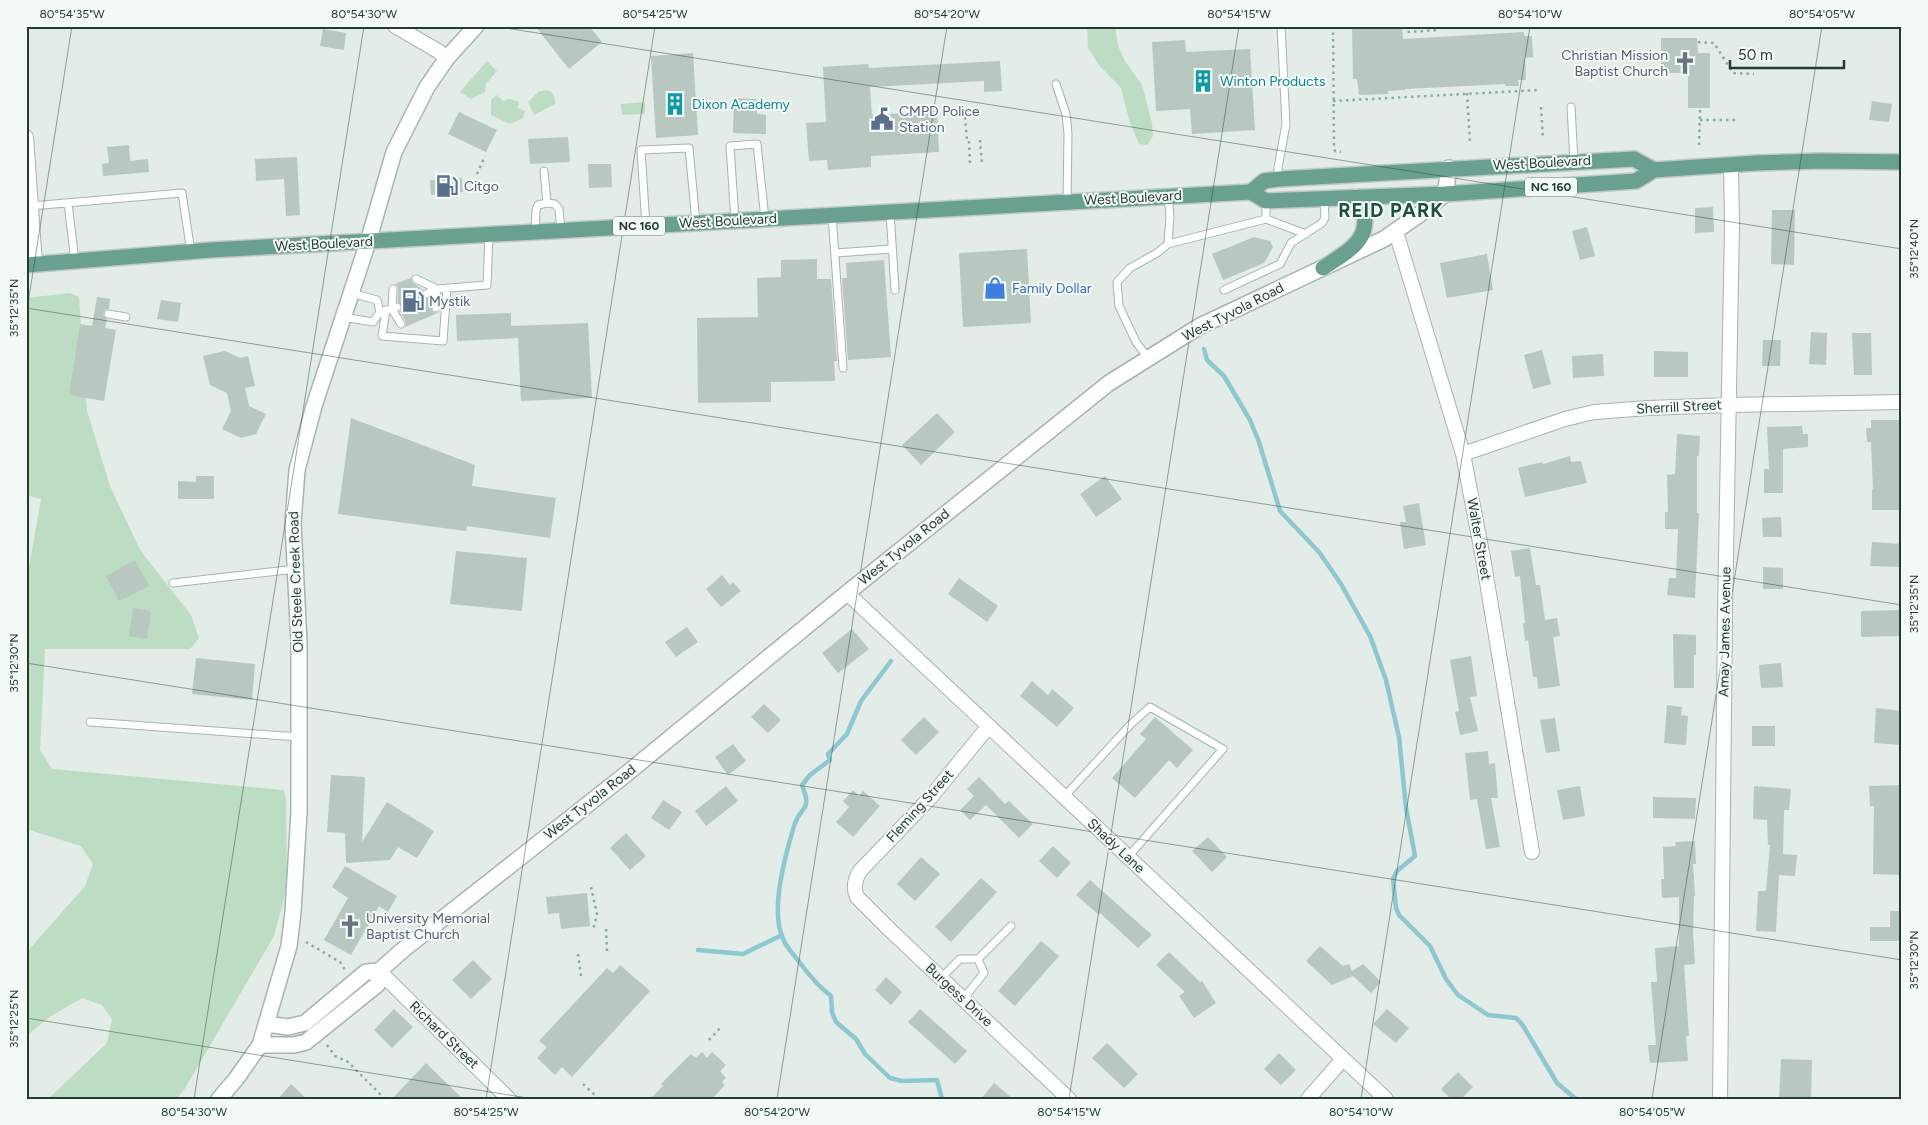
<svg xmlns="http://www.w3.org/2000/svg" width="1928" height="1125" font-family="Figtree,sans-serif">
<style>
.green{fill:#bddcc4}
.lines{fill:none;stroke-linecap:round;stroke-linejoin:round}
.stream{stroke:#8dc7cf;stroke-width:4.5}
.building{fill:#b8c7c0}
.service-casing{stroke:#a6b4ae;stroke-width:9}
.minor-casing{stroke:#a6b4ae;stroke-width:16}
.tertiary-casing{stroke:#a6b4ae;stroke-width:18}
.secondary-casing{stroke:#a2b7af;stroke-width:18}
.primary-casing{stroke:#c1c9c6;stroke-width:18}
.path{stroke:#85ae9f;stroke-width:2.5;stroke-dasharray:2.5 4;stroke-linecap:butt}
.service{stroke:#fff;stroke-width:7}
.minor{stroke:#fff;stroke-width:14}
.tertiary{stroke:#fff;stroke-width:15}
.secondary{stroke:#fff;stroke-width:15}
.primary{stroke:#69a08f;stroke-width:15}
.ticks{fill:none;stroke:#233d35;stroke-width:1;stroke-opacity:0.45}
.labels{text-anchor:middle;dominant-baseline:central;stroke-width:4;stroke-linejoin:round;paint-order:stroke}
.shield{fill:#f3f9f6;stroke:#61756f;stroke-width:1}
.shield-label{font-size:12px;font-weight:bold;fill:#233d35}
.worship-label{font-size:14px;fill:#5b616d;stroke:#f3f9f6;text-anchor:end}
.culture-label{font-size:14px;fill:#0d838f;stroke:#f3f9f6;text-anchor:start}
.service-label{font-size:14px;fill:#4e5e75;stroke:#f3f9f6;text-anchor:start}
.street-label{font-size:14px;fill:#233d35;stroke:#f3f9f6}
.shop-label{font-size:14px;fill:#366cbe;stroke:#f3f9f6;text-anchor:start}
.district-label{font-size:19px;font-weight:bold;letter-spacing:1px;fill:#204e41;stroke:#f3f9f6}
.neatline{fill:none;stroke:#233d35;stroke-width:2}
.ticks-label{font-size:12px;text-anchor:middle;fill:#233d35}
</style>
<rect width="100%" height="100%" fill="#e3ece7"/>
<path class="green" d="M1087,26H1115L1118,46L1125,61L1142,85L1152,123L1153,136L1147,145L1139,144L1130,123L1121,88L1099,65L1088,48Z
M487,61L497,71L486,84L485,92L471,99L460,92Z
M545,90C554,92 555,95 555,104L534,115L528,102L538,92Z
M497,95L503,101L509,99L519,102L518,108L525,111L523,118L510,124L491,115V100Z
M645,102V114L622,115L621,104Z
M70,293L79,297L87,411L110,486L140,550L191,615L199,638L190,649H45L40,750L52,769L284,790L286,798L287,888L274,936L184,1090L176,1099H48L107,1043L112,1019L102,1005L82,998L51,1016L26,1036V953L85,886L93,864L81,846L26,829V584L41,499L26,495V298Z"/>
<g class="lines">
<path class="stream" d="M1204,349L1207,360L1224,376L1250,420L1259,442L1280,511L1319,552L1341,584L1370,636L1386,680L1399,737L1406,808L1415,856L1397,871L1393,879L1396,908L1399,915L1430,946L1446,979L1458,995L1488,1015L1516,1018L1522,1024L1557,1083L1576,1099
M891,661L861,701L847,734L828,754L830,760L810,775L802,785C813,813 800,805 794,826C785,856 769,913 784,941C788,949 795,956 800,963C809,975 818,986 831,996L832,1012L836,1022L856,1039L865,1054L890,1078L902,1081L937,1080L942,1099
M698,950L743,954L782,935"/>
</g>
<path class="building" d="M535,26H589L602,42L569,69Z
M1352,26H1402L1403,39L1524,32V36H1532L1533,57L1525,58L1526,80H1518L1519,86H1506L1505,84L1405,89V90L1388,91V94L1359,95L1357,79H1353Z
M323,29L346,33L344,50L320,46Z
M1661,38H1697L1698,53H1710V108H1688V73H1661Z
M1185,40L1186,52L1250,49L1255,130L1192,134L1190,109L1156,111L1152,42Z
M693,53L698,135L656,138L651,56Z
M1000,61L1002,91L984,92V81L870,87L872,115L937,111L939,152L871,156V167L828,170L827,160L809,161L806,123L826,122L823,67L868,64L869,68Z
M734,98L757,99V114L766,115V134L733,133Z
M1872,101L1892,104L1889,122L1869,120Z
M459,112L497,130L486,152L448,134Z
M568,137L570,162L530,164L528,139Z
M129,145L130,161L148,159L149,172L103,176L102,164L109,163L107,147Z
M297,157L300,215L286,216L284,179L256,181L255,159Z
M588,164H611L612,187L589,188Z
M462,178L463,192L431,195L430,180Z
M1713,207L1714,232L1695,233V208Z
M1772,210H1795L1794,265L1771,264Z
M1587,227L1595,256L1580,260L1572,231Z
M1254,237L1270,241L1273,247L1264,263L1223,280L1212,254Z
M1027,249L1031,323L963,327L959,253Z
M1487,254L1493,290L1447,298L1440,263Z
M817,259V279H831L837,361H834L835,381L771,382V402L698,403L697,318L758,317L757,278L781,277V260Z
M884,260L891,357L848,360L842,278H847L846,263Z
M411,278L412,282L423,290L421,294L423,298H429L431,300L432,311L435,313L440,312L405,327L406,322L400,311L402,306L398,302V287L395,284Z
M97,297L110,299L109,309L104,310L103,315L107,319L105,328L116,330L104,401L69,395L80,324L92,326Z
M161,300L181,303L178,322L157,319Z
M511,313V326L588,323L592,398L521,401L518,338L457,341L456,315Z
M1811,332L1827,333L1826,365L1809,364Z
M1852,333H1871L1872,375H1854Z
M1763,340H1781L1780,366H1762Z
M1542,350L1551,384L1533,389L1524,355Z
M225,351L240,358L248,356L255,386L245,388L249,406L266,414L256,434L241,438L222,429L231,411L227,393L210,385L203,356Z
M1654,351L1688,352V377H1654Z
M1603,354L1604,376L1573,378L1572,356Z
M937,413L955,432L921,465L902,445Z
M351,418L475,465L472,486L556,498L550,538L467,526L466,531L338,514Z
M1871,420H1902V510H1872V489H1873L1871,442H1867L1866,428H1871Z
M1802,426L1803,434H1808V447L1783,449V493H1764V469H1769L1767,427Z
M1677,434L1700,436L1699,456H1697V513H1699L1695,598L1667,595L1669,578H1676L1678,529H1665V512H1668L1667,475L1675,474Z
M1570,456L1571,462L1581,461L1587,483L1525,497L1518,468L1542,462L1543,464Z
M196,476H214V499H178V481L196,482Z
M1105,476L1122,499L1096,517L1080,494Z
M1419,503L1426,545L1404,549L1400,522H1406L1403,506Z
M1781,517L1782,537H1763L1762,518Z
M1872,542L1902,544L1901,567L1870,566Z
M1530,548L1536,585H1540L1545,620L1557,618L1560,636L1553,637L1560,686L1538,689L1537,677H1533L1528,640L1525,641L1523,623H1525L1520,576L1515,577L1511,551Z
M456,551L527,558L522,611L450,604Z
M135,560L149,586L119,601L106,576Z
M1763,567L1783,568V589H1763Z
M722,575L730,585L733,582L741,591L721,607L706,589Z
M959,578L998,606L987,622L948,594Z
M133,608L151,611L147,639L129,636Z
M1902,610V636L1861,637V611Z
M687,627L698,642L676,657L665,642Z
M852,629L869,649L838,673L822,653Z
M1673,634L1696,635V655H1694V688H1674Z
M1471,656L1477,696L1470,697L1478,731L1460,735L1455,712L1459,711L1450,660Z
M196,658L255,664L252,700L192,694Z
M1781,663L1783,687L1761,688L1759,665Z
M1032,681L1048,695L1052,689L1074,708L1057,727L1020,696Z
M764,704L781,720L768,733L751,717Z
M1667,705L1682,707L1681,715L1688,716L1686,745L1664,743Z
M1876,708L1902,711L1901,745L1874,743Z
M924,717L939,732L916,755L901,740Z
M1155,717L1193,750L1177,768L1169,760L1135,798L1112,778L1146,739L1140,734Z
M1555,718L1560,751L1546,753L1540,720Z
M1752,726H1775V746H1752Z
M733,744L746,761L728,775L715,757Z
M1488,751L1489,764L1495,763L1498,798H1491L1500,847L1486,849L1477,799L1470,800L1465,753Z
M331,775L365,777L362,842L387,802L434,831L417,858L398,847L390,860L346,863L345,833L327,832Z
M979,777L1005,804L1009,801L1033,824L1019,838L986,805L970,820L960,810L974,796L967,789Z
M1902,785V875L1873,874L1874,806H1870L1869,786Z
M726,786L738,801L706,826L695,811Z
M1580,786L1585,816L1563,820L1557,790Z
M1754,786L1791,789L1789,810H1784L1783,854L1797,855L1795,876L1779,875L1776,932L1756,931L1758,891H1766L1770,845H1768L1767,820L1753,819Z
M853,790L859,796L863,791L880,806L853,837L836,822L849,807L843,801Z
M1653,797L1696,798L1695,819L1653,818Z
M663,800L682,812L669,830L651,818Z
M626,833L646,856L630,870L610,848Z
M1208,837L1227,857L1212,872L1192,851Z
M1695,841L1696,864H1693L1695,896H1694L1693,933L1695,964L1684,965L1689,1036H1686L1688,1061L1650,1063L1648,1045H1656L1651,982H1657L1655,948L1679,946V897L1662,898L1661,879H1664L1663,847L1676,846L1675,842Z
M1053,846L1071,863L1057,878L1039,861Z
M921,857L940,874L915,901L897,884Z
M345,866L397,896L388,912L379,906L351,955L324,940L348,898L332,887Z
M981,878L997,892L951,942L935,927Z
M1090,880L1152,935L1138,948L1100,913L1099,915L1076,895Z
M587,893L590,926L561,929L559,913L548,914L546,897Z
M1890,911H1902V941H1870V927H1890Z
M1041,941L1059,956L1015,1006L998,991Z
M1320,946L1343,966L1349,964L1352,971L1363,964L1381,982L1371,993L1353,976L1332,985L1306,961Z
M1169,952L1200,982L1202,981L1216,1003L1194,1018L1179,996L1185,992L1156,965Z
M473,960L492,979L471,999L452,980Z
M620,965L650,991L572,1077L562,1067L555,1075L537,1058L547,1047L539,1041L607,968L613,973Z
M886,977L902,992L891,1005L875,990Z
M394,1009L413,1027L392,1048L374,1030Z
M920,1009L967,1051L955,1064L908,1022Z
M1387,1009L1409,1028L1396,1043L1373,1024Z
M1107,1043L1138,1074L1124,1088L1092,1058Z
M702,1052L707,1058L712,1052L726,1065L720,1071L726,1078L722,1082L725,1085L712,1099H650L663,1086L661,1084L691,1054L696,1058Z
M1279,1053L1296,1070L1281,1085L1264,1069Z
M1781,1059L1812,1060L1811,1099H1779Z
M426,1063L463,1099H392Z
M1458,1072L1473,1087L1461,1099H1451L1441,1089Z
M994,1083L1013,1099H981Z
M291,1084L307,1099H278Z"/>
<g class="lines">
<defs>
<path id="service" d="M1056,84L1066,114L1068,134L1067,202
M1571,107L1574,161
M544,171L547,203
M1279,179L1278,168L1286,124L1281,26
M1168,197L1170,216L1168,244L1266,219
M1266,201V219L1306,234
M68,203L75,261
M31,206L182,193L191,252
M890,212L895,290
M832,215L843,368
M735,220L730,146L757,144L765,219
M646,226L641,150L689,148L696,223
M535,232L536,210L538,205L547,203L555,204L559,209L561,231
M835,253L892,249
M416,279L437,289L436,308
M1224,290L1280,264L1291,243L1322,223L1325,218L1324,199
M426,294L437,289L487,285L489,235
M397,307L392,309L401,324
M386,310L382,336L443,341L447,288
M383,311L392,309L393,289
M108,314L126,317
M343,317L373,322L380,312L377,300L351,293
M1148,358L1136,342L1119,306L1117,282L1130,268L1157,253L1168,244
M173,583L296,569
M90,722L299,737
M1064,797L1130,725L1150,707L1223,749L1128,857
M978,959L1011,926
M941,978L960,959H978L984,973L963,999"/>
<path id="minor" d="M395,26L438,51L447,58
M26,137L35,264
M1396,232L1463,454L1483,558L1532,852
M1463,454L1565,419L1594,412L1649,408L1729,405L1902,402
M847,593L1386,1099
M988,727L930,798L860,871C855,879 853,888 857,897L889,929L1069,1099
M379,971L509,1099
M1308,1099L1343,1059
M1720,1099L1725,612L1732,224L1731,165"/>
<path id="tertiary" d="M267,1024L288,1027L305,1023L366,972L379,971L404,949L625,775L847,593L1109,383L1200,326L1384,239L1420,214L1445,194L1449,168
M260,1045H294L306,1042L378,984L379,971"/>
<path id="secondary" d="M219,1099L236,1079L260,1045L289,946L293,912L299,812V643L293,523L297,470L314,406L368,242L394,152L427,87L447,58L476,26"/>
<path id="primary" d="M1251,192L1264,181L1279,179L1634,159L1654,170
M26,265L211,250L1251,192L1266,201L1445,194L1636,181L1654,170L1756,163L1821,161L1902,162
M1323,268C1354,247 1375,238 1360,197"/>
</defs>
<use href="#service" class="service-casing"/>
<use href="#minor" class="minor-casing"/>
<use href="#tertiary" class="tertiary-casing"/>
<use href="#secondary" class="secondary-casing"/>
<use href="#primary" class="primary-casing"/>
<path class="path" d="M1333,26L1334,147L1335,151L1341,152
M1407,26V32L1439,30
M1698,42L1714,43L1733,73L1754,74
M1467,93L1470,143
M1333,101L1539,90
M1541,107L1543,139
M965,117L967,141
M1700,120H1738
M980,140L982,164
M969,141L970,164
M1699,145L1700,108
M477,174L485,156
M591,887L597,914L593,930
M606,929L607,951
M306,942L340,962L345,970
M578,954L581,976
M709,1040L722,1026
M327,1045L335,1056L348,1062L385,1099
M583,1084L598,1098"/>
<use href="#service" class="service"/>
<use href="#minor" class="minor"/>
<use href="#tertiary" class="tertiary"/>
<use href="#secondary" class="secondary"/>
<use href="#primary" class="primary"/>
</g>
<path class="ticks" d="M493,26L1902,249M26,308L1902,605M26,316L72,26M26,663L1902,960M26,1018L534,1099M194,1099L364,26M486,1099L655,26M777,1099L947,26M1069,1099L1239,26M1361,1099L1530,26M1652,1099L1822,26"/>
<defs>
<symbol id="church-bare" viewBox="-9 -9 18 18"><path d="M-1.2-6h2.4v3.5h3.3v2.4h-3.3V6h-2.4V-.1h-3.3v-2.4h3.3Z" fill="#6b7280" stroke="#f3f9f6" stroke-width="2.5" paint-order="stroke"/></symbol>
<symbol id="building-bare" viewBox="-9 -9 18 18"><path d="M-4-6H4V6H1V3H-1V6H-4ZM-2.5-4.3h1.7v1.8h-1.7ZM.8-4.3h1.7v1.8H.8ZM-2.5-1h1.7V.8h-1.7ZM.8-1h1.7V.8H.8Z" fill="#0f9aa8" stroke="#f3f9f6" stroke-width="2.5" paint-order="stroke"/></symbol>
<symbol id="civic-bare" viewBox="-9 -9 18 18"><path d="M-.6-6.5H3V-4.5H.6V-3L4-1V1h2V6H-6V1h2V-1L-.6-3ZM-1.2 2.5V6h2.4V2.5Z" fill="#5c6f8a" stroke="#f3f9f6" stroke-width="2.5" paint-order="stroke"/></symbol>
<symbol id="fuel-bare" viewBox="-9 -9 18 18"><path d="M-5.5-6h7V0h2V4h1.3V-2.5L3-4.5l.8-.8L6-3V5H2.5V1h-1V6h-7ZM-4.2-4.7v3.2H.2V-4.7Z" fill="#5c6f8a" stroke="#f3f9f6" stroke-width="2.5" paint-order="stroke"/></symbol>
<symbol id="shop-bare" viewBox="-9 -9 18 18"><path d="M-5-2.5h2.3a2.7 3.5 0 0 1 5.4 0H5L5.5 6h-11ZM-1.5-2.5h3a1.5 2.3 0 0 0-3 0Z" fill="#3f7fe0" stroke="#f3f9f6" stroke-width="2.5" paint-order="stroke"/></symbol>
</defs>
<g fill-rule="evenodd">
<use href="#church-bare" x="1669" y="47" width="32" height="32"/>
<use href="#building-bare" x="1187" y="65" width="32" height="32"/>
<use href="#building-bare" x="659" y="88" width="32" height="32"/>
<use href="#civic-bare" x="866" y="103" width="32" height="32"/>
<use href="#fuel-bare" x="431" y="170" width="32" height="32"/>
<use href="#shop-bare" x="979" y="272" width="32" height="32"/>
<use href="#fuel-bare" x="397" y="285" width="32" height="32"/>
<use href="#church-bare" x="334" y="910" width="32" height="32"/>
</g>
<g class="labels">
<g class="shield">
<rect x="1525" y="177.5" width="52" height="19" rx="4"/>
<rect x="613" y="216.5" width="52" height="19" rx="4"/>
</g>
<g class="shield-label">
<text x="1551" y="187">NC 160</text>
<text x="639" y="226">NC 160</text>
</g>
<g class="worship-label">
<text x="1668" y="55">Christian Mission<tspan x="1668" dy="16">Baptist Church</tspan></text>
<text x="366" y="918" text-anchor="start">University Memorial<tspan x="366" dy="16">Baptist Church</tspan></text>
</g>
<g class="culture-label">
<text x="1220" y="81">Winton Products</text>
<text x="692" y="104">Dixon Academy</text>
</g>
<g class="service-label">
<text x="899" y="111">CMPD Police<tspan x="899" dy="16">Station</tspan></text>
<text x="464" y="186">Citgo</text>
<text x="429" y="301">Mystik</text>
</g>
<g class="street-label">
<text transform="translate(1542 163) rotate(-3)">West Boulevard</text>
<text transform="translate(1133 198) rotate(-3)">West Boulevard</text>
<text transform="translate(728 221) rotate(-3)">West Boulevard</text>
<text transform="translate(324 244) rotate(-3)">West Boulevard</text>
<text transform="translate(1233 312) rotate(-27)">West Tyvola Road</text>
<text transform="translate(1679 407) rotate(-3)">Sherrill Street</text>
<text transform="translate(1479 539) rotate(80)">Walter Street</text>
<text transform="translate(904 547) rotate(-39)">West Tyvola Road</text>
<text transform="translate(296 582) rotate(-92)">Old Steele Creek Road</text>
<text transform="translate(1725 632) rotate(-89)">Amay James Avenue</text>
<text transform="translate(590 802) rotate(-38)">West Tyvola Road</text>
<text transform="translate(920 806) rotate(-48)">Fleming Street</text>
<text transform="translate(1116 846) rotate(43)">Shady Lane</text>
<text transform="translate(959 995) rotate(43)">Burgess Drive</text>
<text transform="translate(444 1035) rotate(44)">Richard Street</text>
</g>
<g class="shop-label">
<text x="1012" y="288">Family Dollar</text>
</g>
<g class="district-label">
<text x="1391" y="210">REID PARK</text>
</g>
</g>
<rect width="1928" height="1125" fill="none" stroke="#f3f9f6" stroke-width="55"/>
<path d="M1730 60v8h114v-8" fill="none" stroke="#233d35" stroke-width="2.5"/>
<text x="1738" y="60" font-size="15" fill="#233d35" stroke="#f3f9f6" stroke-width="4" paint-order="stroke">50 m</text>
<rect x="28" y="28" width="1872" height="1070" class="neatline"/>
<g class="ticks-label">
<text x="72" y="18">80°54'35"W</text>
<text x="364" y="18">80°54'30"W</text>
<text x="655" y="18">80°54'25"W</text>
<text x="947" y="18">80°54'20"W</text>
<text x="1239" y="18">80°54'15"W</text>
<text x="1530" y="18">80°54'10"W</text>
<text x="1822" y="18">80°54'05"W</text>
<text transform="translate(1914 249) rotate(-90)" y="4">35°12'40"N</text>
<text transform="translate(14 308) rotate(-90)" y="4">35°12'35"N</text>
<text transform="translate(1914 604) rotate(-90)" y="4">35°12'35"N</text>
<text transform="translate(14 663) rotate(-90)" y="4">35°12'30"N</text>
<text transform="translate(1914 960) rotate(-90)" y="4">35°12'30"N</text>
<text transform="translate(14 1019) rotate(-90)" y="4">35°12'25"N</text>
<text x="194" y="1116">80°54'30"W</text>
<text x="486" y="1116">80°54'25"W</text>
<text x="777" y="1116">80°54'20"W</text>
<text x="1069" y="1116">80°54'15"W</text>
<text x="1361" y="1116">80°54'10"W</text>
<text x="1652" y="1116">80°54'05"W</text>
</g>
</svg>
